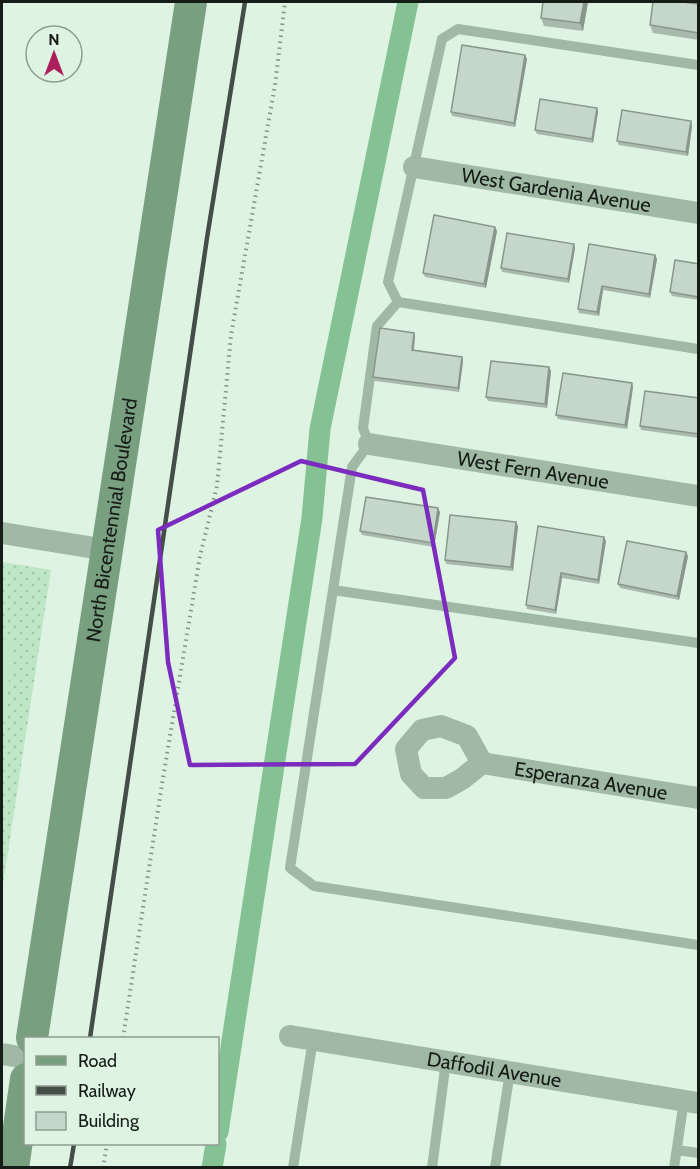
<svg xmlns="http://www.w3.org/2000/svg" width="700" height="1169" font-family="Cabin,sans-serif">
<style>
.grass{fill:url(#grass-dots)}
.garden{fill:#bde7c6}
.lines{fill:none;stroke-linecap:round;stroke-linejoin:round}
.canal{stroke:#84c293;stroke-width:21}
.path{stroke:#859388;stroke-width:4;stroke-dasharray:1.5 4.5;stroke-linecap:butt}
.service{stroke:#9fb9a4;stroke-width:10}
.minor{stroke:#9fb9a4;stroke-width:22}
.secondary{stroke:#789f80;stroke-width:32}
.rail{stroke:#444e46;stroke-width:4.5}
.wall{fill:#a9b9ac}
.shaded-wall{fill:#89968c}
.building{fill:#c4d7c8;stroke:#89968c;stroke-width:1.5}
.marked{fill:none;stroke:#7b2cbf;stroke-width:4.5;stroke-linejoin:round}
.labels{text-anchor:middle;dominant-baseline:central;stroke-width:4.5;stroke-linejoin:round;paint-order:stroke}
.street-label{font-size:20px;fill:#161d17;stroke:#dff3e3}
</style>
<defs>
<pattern id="grass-dots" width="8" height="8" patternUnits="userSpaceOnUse" patternTransform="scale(1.5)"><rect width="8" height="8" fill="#bde7c6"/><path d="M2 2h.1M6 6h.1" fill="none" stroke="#a2c6a9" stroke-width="1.8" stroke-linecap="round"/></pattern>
</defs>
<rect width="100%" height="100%" fill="#dff3e3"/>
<path class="grass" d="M2,562L51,570L2,891Z"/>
<path class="garden" d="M2,639L14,641L2,732Z"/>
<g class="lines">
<path class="canal" d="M218,1132L312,518L320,429L408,2
M212,1168L216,1144"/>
<path class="path" d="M123,1038L162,784L200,556L217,486L231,335L275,85L285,2
M103,1168L107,1144"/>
<path class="service" d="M698,65L458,29L442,39L388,282L398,302L698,349
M398,302L377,326L363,428L369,444L352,467L290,868L314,886L698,945
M333,590L698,643
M677,1150L698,1153
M293,1168L313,1039
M432,1168L446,1061
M495,1168L510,1072
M674,1168L684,1100"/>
<g class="minor">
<path id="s1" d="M414,167L698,213"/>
<path id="s2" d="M369,444L698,496"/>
<path d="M2,533L107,550"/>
<path id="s3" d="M482,763L467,736L441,726L422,730L406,749L411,774L424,788H446L462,779L482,763L698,798"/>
<path id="s4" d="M290,1036L698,1103"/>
<path d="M2,1054L26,1058"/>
</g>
<g class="secondary">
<path id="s5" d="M32,1038L191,2"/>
<path d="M13,1168L26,1079"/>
</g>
<path class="rail" d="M90,1038L207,238L245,2
M70,1168L74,1144"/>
</g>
<path class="wall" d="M543,2H588L583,31L544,26L541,18Z
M653,2H687L699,4V40L653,33L650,25Z
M525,55L527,59L515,127L452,116L451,112Z
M597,108L598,112L593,143L537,134L535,130Z
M691,121L692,126L688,156L619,145L617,141Z
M495,227L497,231L486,288L425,277L423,273Z
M574,244L575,248L569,283L502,272L501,268Z
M589,244L655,255L657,259L650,298L603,290L599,316L579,313L578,309Z
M699,264V300L672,296L670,292Z
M414,333L415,337L414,351L462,357L463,361L459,392L375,381L373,377Z
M549,367L551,371L547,408L488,401L486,397Z
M633,387L627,429L558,419L556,415Z
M699,398V438L641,430L640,426Z
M440,512L434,547L362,535L360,531Z
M516,522L518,526L513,571L446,564L445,560Z
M538,526L606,541L599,584L562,578L556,614L527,609L526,605Z
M688,556L679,600L620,588L618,584Z"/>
<path class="shaded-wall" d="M584,2H588L583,31L580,23Z
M525,55L527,59L515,127L514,123Z
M597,108L598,112L593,143L592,139Z
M691,121L692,126L688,156L686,152Z
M495,227L497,231L486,288L484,284Z
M574,244L575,248L569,283L568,279Z
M655,255L657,259L650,298L649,294Z
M602,286L603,290L599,316L597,312Z
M414,333L415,337L413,354L412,350Z
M462,357L463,361L459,392L458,388Z
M549,367L551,371L547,408L545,404Z
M632,383L633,387L627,429L625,425Z
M438,508L440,512L434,547L433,543Z
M516,522L518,526L513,571L511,567Z
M604,537L606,541L599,584L598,580Z
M686,552L688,556L679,600L677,596Z
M561,573L562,578L556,614L555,610Z"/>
<path class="building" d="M543,2H584L580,23L541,18Z
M653,2H682L699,4V33L650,25Z
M462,45L525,55L514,123L451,112Z
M540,99L597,108L592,139L535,130Z
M622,110L691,121L686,152L617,141Z
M434,215L495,227L484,284L423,273Z
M507,233L574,244L568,279L501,268Z
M589,244L655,255L649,294L602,286L597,312L578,309Z
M675,260L699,264V297L670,292Z
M380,328L414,333L412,350L462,357L458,388L373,377Z
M491,361L549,367L545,404L486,397Z
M563,373L632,383L625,425L556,415Z
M645,391L699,398V434L640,426Z
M366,497L438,508L433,543L360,531Z
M450,515L516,522L511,567L445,560Z
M538,526L604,537L598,580L561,573L555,610L526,605Z
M627,541L686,552L677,596L618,584Z"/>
<path class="marked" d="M301,461L423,490L455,658L355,764L190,765L168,662L158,530Z"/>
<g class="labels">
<g class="street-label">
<text stroke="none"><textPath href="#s1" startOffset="144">West Gardenia Avenue</textPath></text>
<text stroke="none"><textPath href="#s2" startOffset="166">West Fern Avenue</textPath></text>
<text stroke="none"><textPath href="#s5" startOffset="524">North Bicentennial Boulevard</textPath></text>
<text stroke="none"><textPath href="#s3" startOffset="324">Esperanza Avenue</textPath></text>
<text stroke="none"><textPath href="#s4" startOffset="207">Daffodil Avenue</textPath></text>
</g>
</g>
<rect width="700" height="1169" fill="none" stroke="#161d17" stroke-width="6"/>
<rect x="24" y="1037" width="195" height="108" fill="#dff3e3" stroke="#8f9d91" stroke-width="1.5"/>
<rect x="36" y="1056" width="30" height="9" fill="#789f80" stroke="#8f9d91" stroke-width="1.5"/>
<text x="78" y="1067" font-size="18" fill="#161d17">Road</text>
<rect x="36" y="1086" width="30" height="9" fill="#444e46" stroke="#8f9d91" stroke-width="1.5"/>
<text x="78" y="1097" font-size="18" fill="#161d17">Railway</text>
<rect x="36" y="1112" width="30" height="18" fill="#c4d7c8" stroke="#8f9d91" stroke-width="1.5"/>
<text x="78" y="1127" font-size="18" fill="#161d17">Building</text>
<g transform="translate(54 54)"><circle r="28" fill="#dff3e3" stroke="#8f9d91" stroke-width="1.5"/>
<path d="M0-4.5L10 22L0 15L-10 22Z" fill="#ac1f5b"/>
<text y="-9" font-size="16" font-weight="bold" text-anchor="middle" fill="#161d17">N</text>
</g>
</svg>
